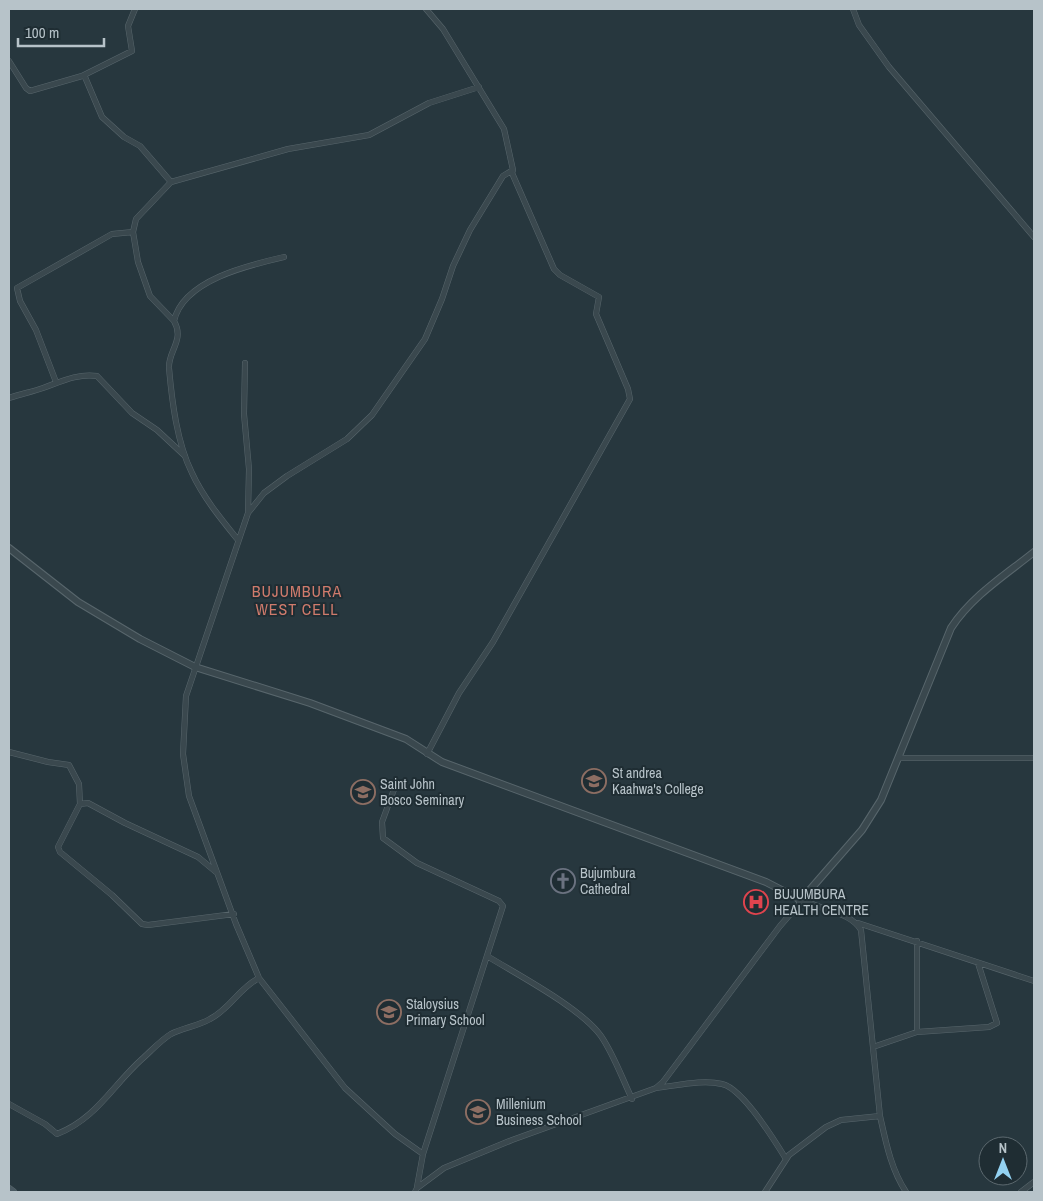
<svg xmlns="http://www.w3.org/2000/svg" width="1043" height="1201" font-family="'Archivo Narrow',sans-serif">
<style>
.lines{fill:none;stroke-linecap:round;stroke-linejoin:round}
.minor-casing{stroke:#58666c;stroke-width:6}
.tertiary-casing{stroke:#58666c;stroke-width:8}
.secondary-casing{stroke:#58666c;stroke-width:8}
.minor{stroke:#3a484e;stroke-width:5}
.tertiary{stroke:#3a484e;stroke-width:6}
.secondary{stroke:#495961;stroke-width:7}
.labels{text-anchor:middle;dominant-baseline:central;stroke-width:4;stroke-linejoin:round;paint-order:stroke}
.poi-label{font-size:14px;fill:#b7c3c9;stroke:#1f2d33;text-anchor:start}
.quarter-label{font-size:16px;letter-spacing:1px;fill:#cf7b6c;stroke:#1f2d33}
</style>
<rect width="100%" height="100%" fill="#27373e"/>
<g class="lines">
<defs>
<path id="minor" d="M853,9L859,25L889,67L1034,237
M9,61L26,88L30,91L82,76L132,51L128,26L135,9
M82,76L85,77L102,117L124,137L140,146L171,182
M174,321L150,296L138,262L133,232L136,219L171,182L288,149L369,135L429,103L479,87
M245,363L244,414L249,469L248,513
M56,382L36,330L20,301L17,288L112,234L133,232
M9,398C20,394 32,392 43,388C60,382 78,373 97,376L132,413L157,430L185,456
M238,540C221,519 203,497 192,473C177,443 172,402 169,368C168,351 185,340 174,321C183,280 249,265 284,257
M9,752L48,762L69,765L79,784L80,804
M427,754L459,693L493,642L630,399L628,389L596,314L599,297L560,275L554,269L512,173L513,170
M899,758H1034
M396,784L382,822L383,838L417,863L499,901L503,906L423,1154L417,1187
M216,872L198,857L125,823L88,803L80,804L58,847L60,852L112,895L142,924L148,925L234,914
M858,923L1034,981
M917,941V1032
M487,956C518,975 581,1008 601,1036C614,1055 622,1078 632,1099
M873,1047L917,1032L989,1027L997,1023L978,963
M656,1088C676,1086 702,1079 722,1084C742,1088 775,1141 786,1159
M9,1104L45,1124L57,1134C96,1119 112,1086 142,1059C151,1051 161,1040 171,1034C183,1028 198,1026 210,1019C230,1009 239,988 259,978
M880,1116C886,1143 891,1169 906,1192
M423,1154L395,1134L345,1088L259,978L236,924L189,796L183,754L186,696L248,513L264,493L287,476L347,439L372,415L425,339L442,299L453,266L470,230L503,176L513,170L504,129L443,29L426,9
M415,1192L417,1188L444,1168L512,1140L656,1088L663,1082L780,926L800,903
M765,1192L789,1155L826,1127L841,1120L880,1116L861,930C851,913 826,911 808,902
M1021,1192L1034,1182"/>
<path id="tertiary" d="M9,548L78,602L140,639L195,667L310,703L406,739L442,762L766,882L797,898
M798 897a6 6 0 1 1 12 0a6 6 0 1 1-12 0Z
M808,892L862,830L881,800L951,628C972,596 1004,576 1034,552"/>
<path id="secondary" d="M9,1189L13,1192"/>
</defs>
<use href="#minor" class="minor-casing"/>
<use href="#tertiary" class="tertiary-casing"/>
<use href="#secondary" class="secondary-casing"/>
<use href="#minor" class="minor"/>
<use href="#tertiary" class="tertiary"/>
<use href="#secondary" class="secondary"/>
</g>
<defs>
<symbol id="school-ring" viewBox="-11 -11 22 22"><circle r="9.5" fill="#1f2d33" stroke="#8d6e63" stroke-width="1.5"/><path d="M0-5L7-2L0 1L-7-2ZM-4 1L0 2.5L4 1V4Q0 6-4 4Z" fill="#8d6e63"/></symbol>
<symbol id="church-ring" viewBox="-11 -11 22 22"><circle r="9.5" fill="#1f2d33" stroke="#6b7280" stroke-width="1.5"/><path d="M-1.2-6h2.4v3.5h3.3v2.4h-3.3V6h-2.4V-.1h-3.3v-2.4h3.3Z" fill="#6b7280"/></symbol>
<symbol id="hospital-ring" viewBox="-11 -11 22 22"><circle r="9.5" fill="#1f2d33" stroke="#e0444e" stroke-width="1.5"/><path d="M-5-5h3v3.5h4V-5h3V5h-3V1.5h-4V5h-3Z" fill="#e0444e"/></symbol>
</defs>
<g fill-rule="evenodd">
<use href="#school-ring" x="580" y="767" width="28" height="28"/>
<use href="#school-ring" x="349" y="778" width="28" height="28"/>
<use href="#church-ring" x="549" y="867" width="28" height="28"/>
<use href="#hospital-ring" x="742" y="888" width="28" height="28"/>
<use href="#school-ring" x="375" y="998" width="28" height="28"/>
<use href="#school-ring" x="464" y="1098" width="28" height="28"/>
</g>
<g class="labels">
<g class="poi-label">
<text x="612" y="773">St andrea<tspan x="612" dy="16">Kaahwa's College</tspan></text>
<text x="380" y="784">Saint John<tspan x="380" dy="16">Bosco Seminary</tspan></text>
<text x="580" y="873">Bujumbura<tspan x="580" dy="16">Cathedral</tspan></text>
<text x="774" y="894">BUJUMBURA<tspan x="774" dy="16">HEALTH CENTRE</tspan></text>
<text x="406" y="1004">Staloysius<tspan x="406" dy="16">Primary School</tspan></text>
<text x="496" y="1104">Millenium<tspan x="496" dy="16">Business School</tspan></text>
</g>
<g class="quarter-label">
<text x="297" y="591">BUJUMBURA<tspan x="297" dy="18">WEST CELL</tspan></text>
</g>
</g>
<rect width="1043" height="1201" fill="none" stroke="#b7c3c9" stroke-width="20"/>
<g transform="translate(1003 1161)"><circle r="24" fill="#1f2d33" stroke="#5c696f"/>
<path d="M0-4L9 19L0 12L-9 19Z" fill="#93d2f2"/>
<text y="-8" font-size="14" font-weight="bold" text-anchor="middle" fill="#b7c3c9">N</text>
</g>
<path d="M18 38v8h86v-8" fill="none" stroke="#b7c3c9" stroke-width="2.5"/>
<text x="25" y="38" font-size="15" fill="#b7c3c9" stroke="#1f2d33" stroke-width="4" paint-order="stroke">100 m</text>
</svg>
